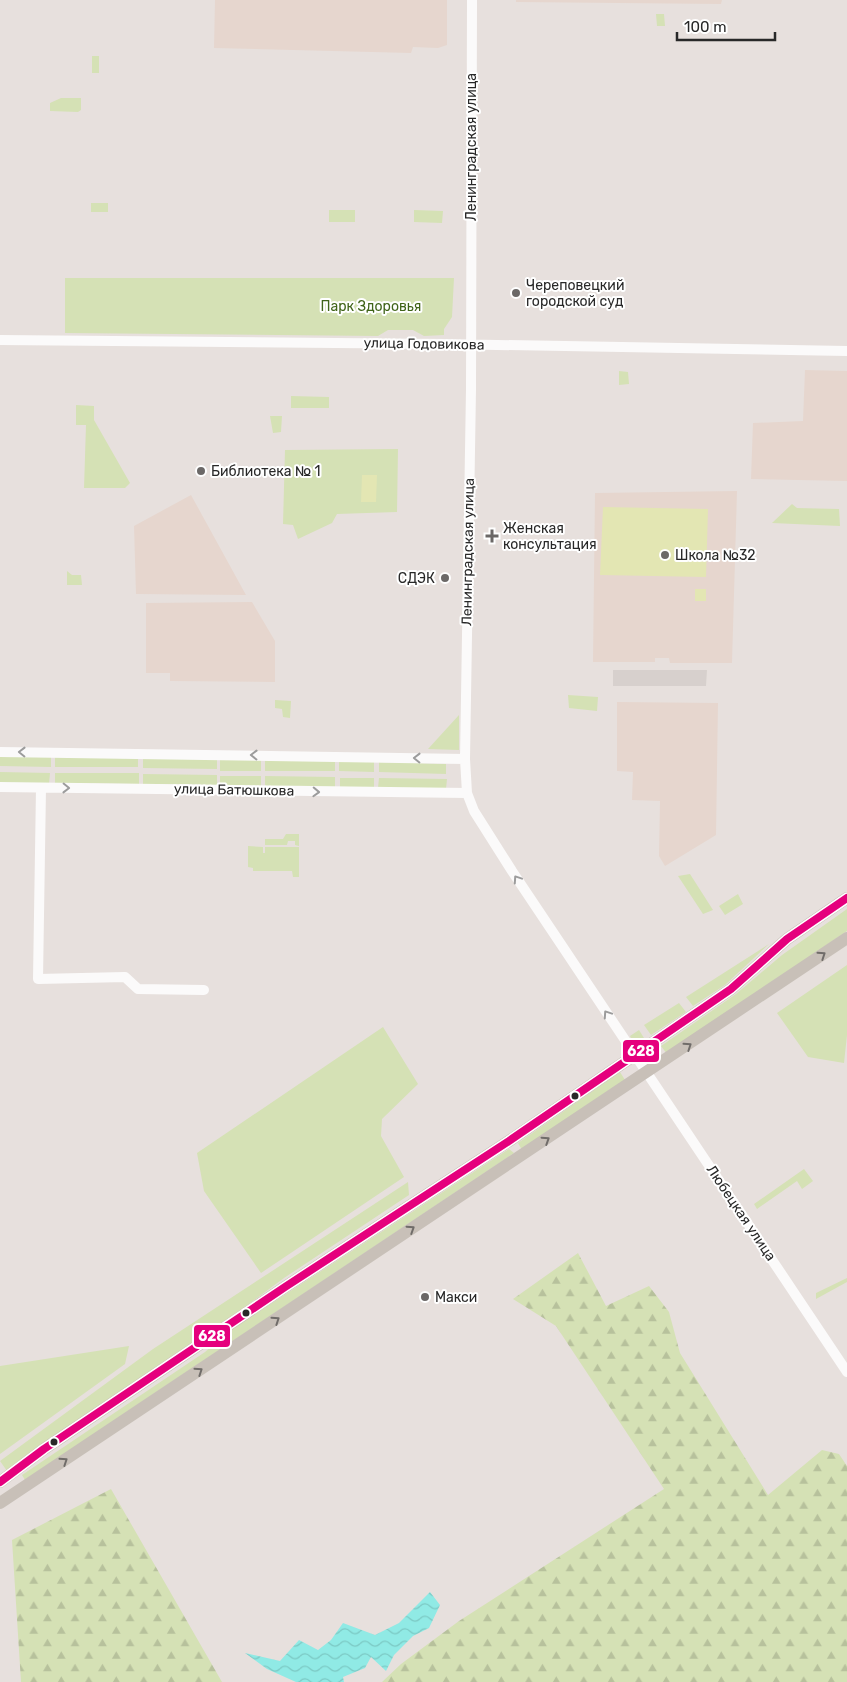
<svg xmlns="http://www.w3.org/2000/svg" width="847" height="1682" font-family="Rubik,sans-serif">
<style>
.education{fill:#e6d6ce}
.grass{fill:#d5e1b5}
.forest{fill:url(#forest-firs)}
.pitch{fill:#e3e6b3}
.plaza{fill:#d7d0cd}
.water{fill:url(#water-waves)}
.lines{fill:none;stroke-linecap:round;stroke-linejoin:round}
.minor{stroke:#fbfafa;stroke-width:10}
.major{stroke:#c8c0b8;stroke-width:12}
.bus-1-casing{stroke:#fff;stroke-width:11}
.bus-1{stroke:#e5007d;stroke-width:8}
.oneway{stroke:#9c9c9c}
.oneway2{stroke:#706c69}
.poi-dot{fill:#6b6867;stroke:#fff;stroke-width:2}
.bus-dot{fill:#282828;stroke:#fff;stroke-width:2}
.labels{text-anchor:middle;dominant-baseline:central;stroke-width:4;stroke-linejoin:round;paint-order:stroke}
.street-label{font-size:14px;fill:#282828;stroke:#fff}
.poi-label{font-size:14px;fill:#282828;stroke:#fff;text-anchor:start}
.park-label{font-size:14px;fill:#406419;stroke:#fff}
.line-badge{stroke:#fff;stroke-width:2}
.badge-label{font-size:14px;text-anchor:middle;font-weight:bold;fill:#fff}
</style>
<defs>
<pattern id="forest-firs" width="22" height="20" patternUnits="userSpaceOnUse" patternTransform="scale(1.25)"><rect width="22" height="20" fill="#d5e1b5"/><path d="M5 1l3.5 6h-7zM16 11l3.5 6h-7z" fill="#b7c19c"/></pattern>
<pattern id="water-waves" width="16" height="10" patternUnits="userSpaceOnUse" patternTransform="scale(1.25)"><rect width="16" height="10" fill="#90eae5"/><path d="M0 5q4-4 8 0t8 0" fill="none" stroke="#7cc9c4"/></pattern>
</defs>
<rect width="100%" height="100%" fill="#e7e0dd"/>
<path class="education" d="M215,0H447V45L438,48L413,47L411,53L214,48Z
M516,0H722L721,4L516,2Z
M805,370L847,371V481L751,479L753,423L803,421Z
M737,491L732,663H670L669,658H655V662H593L595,493Z
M191,495L246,595L136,594L134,526Z
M252,602L275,641V682L170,681V673H146V603Z
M617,702L718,703L716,835L665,866L659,856L660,801L632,800L633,772L617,771Z"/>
<path class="grass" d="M656,14H664L665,26H657Z
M92,56H99V73H92Z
M61,98H81V110L78,112L50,111V103Z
M91,203H108V212H91Z
M329,210H355V222H329Z
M414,210L443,211L442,223L414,222Z
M65,278H454L452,317L444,329V335L424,336L413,330H388L378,336L65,333Z
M619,371L628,372L629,384L619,385Z
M291,396L329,397V408H291Z
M76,405L94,406V420L130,483L125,488H84L86,425H76Z
M270,416H282L281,432L273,433Z
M398,449L397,512L337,514L332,523L298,539L293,525L283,524L285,450Z
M792,504L797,508L839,509L840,526L772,523Z
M67,571L72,575H81L82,585H67Z
M568,695L598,697L597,711L569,708Z
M275,700L291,701L290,718L283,717L282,709L275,708Z
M459,715V750L428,749Z
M0,756L51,757V767L0,766Z
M55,756L138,757V767H55Z
M143,757L217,758V769L143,768Z
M220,760H261V771H220Z
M265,760L335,761V771H265Z
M339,762H374V772L339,771Z
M379,762L446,764V774L379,772Z
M0,772L50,773L49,784L0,783Z
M55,773H139V784L55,783Z
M143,774L217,775V785L143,784Z
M220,776H261V787L220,786Z
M265,776L335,777V787H265Z
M340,778H374V788L340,787Z
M379,778L447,779L446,789L378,788Z
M286,834H299V846L295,845V841H288L287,845H265V839H283Z
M248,846L263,847V853H265V847H299V877H293L292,871H253V868L248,867Z
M690,874L713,910L703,914L678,876Z
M738,894L743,904L725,915L719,906Z
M847,909V931L667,1054L661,1046L736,994L782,955Z
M769,944L725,985L693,1006L686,997Z
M847,965V1035L844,1063L808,1057L777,1013Z
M679,1003L686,1012L651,1035L644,1025Z
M383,1027L418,1084L382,1119L381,1136L404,1177L261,1273L204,1191L197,1153Z
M639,1030L644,1038L639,1042L632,1040L630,1036Z
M620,1072L625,1080L522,1150L518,1143Z
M509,1149L514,1153L25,1480L22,1475L205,1352L232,1329Z
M804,1169L813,1181L802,1189L797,1181L757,1209L754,1204Z
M408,1182L409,1195L284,1278L179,1356L7,1471L0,1461L153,1349Z
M847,1278V1282L816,1299V1293Z
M129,1346L125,1364L0,1454V1366Z"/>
<path class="forest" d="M578,1253L606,1306L649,1286L669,1312L680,1353L768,1495L822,1450L839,1454L847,1466V1682H382L401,1664L459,1621L664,1489L556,1326L513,1299Z
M111,1489L222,1682H21L12,1540Z"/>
<path class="pitch" d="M362,475H377L376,502H361Z
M603,507L708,509L706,577L600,575Z
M695,589H706V601H695Z"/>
<path class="plaza" d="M613,670H707L706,686H613Z"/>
<path class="water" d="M430,1592L440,1605L429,1628L413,1636L394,1655L386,1671L371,1657L365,1668L343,1677L344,1682H296L267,1669L245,1653L280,1661L299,1640L318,1650L331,1640L343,1623L375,1635L399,1623Z"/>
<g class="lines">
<path class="minor" d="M472,0L471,389L465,759L467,793L474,811L512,871L847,1372
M0,340L445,344L847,351
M0,752L465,759
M0,787L467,793
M41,788L38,979L125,977L138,989L204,990"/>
<path class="major" d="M0,1482L44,1449L285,1287L509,1141L731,989L787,939L847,898
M0,1503L847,938"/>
<defs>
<path id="bus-1" d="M0,1482L44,1449L285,1287L509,1141L731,989L787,939L847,898"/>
</defs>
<use href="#bus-1" class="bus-1-casing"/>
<use href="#bus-1" class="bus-1"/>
</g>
<defs><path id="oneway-chevron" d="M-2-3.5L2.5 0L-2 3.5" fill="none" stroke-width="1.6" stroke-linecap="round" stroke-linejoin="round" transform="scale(1.25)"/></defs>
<g class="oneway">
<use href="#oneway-chevron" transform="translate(22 752) rotate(-179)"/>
<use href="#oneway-chevron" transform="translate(254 755) rotate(-179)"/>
<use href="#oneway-chevron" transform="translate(417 758) rotate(-179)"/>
<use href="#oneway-chevron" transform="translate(66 788) rotate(1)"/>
<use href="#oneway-chevron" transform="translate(316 792) rotate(2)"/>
<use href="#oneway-chevron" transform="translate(517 879) rotate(-124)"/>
<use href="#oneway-chevron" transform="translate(607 1014) rotate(-124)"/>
</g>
<g class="oneway2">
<use href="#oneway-chevron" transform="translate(822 955) rotate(-34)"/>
<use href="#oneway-chevron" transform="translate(688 1046) rotate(-34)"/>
<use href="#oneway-chevron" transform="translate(546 1140) rotate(-33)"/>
<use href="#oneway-chevron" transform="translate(411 1229) rotate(-33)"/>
<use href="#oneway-chevron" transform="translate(276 1320) rotate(-34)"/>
<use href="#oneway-chevron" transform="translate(199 1371) rotate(-34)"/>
<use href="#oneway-chevron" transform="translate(64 1461) rotate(-34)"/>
</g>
<g class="poi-dot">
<circle cx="516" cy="293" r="5"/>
<circle cx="201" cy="471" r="5"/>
<path d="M489.5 528.5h5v5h5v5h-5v5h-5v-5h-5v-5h5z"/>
<circle cx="665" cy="555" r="5"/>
<circle cx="445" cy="578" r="5"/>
<circle cx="425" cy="1297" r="5"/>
</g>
<g class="bus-dot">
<circle cx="575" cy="1096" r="4.5"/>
<circle cx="246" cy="1313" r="4.5"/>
<circle cx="54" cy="1442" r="4.5"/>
</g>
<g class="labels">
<g class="street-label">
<text transform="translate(471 147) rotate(-90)">Ленинградская улица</text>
<text transform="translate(424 344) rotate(1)">улица Годовикова</text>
<text transform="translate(468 552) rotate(-89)">Ленинградская улица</text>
<text transform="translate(234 790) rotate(1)">улица Батюшкова</text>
<text transform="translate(741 1213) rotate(56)">Любецкая улица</text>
</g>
<g class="poi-label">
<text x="526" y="285">Череповецкий<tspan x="526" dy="16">городской суд</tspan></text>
<text x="211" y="471">Библиотека № 1</text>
<text x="503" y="528">Женская<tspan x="503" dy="16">консультация</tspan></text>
<text x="675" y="555">Школа №32</text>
<text x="435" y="578" text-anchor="end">СДЭК</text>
<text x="435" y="1297">Макси</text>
</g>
<g class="park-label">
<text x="371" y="306">Парк Здоровья</text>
</g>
</g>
<g class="line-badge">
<rect x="622" y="1039" width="38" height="24" rx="5" fill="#e5007d"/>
<rect x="193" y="1324" width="38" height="24" rx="5" fill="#e5007d"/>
</g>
<g class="badge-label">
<text x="641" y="1056">628</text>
<text x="212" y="1341">628</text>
</g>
<path d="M677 32v8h98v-8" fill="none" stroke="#282828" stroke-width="2.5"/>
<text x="684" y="32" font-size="15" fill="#282828" stroke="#ffffff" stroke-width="4" paint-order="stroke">100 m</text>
</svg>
